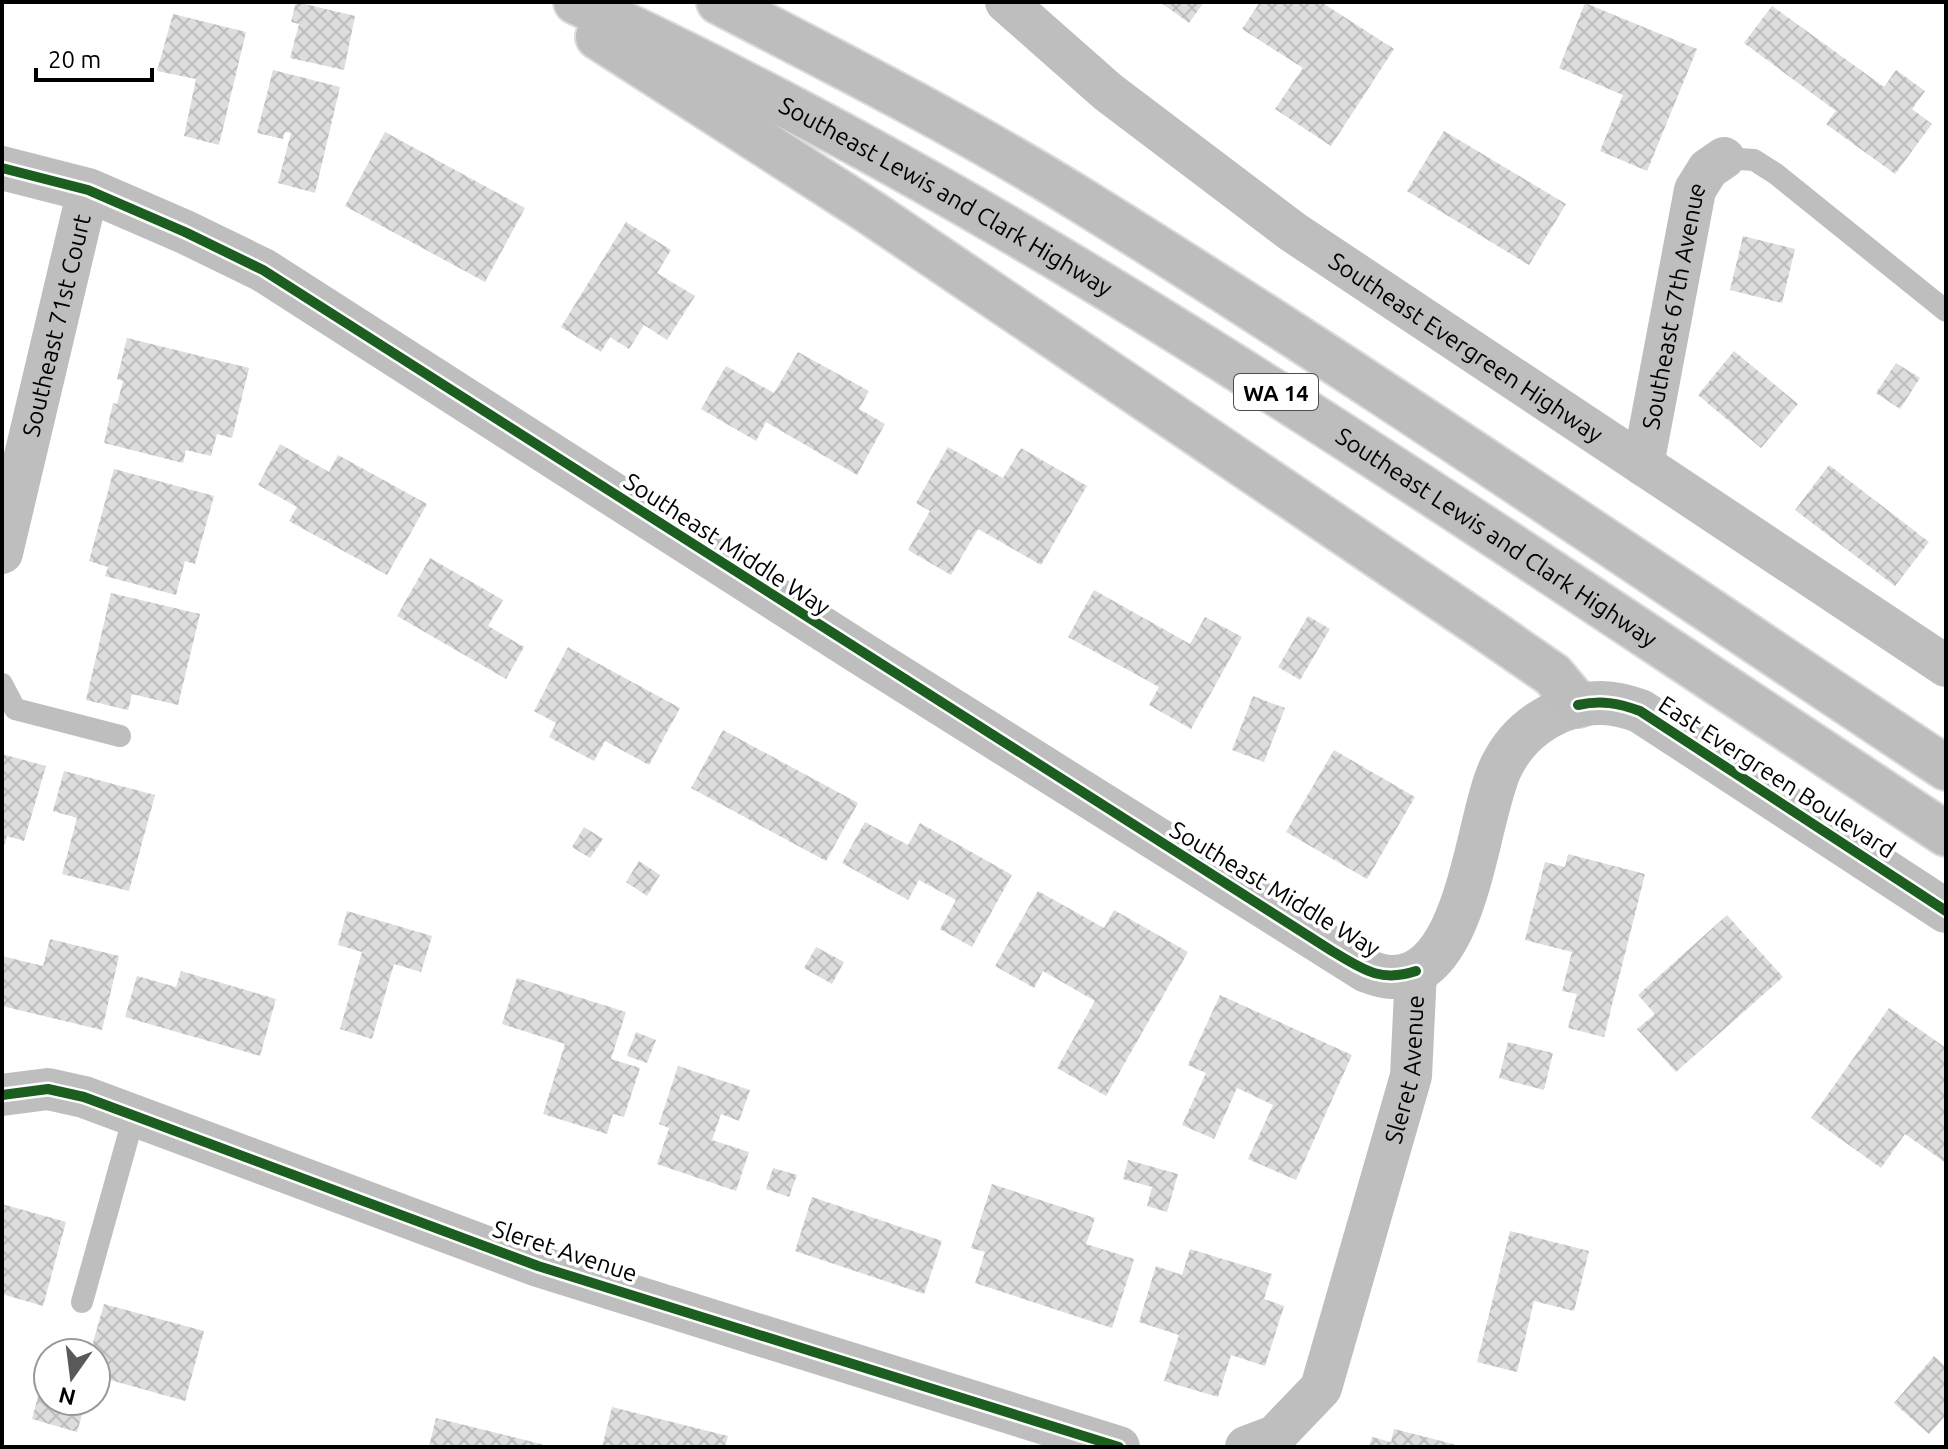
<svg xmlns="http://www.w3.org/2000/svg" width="1948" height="1449" font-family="Ubuntu,sans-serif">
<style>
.building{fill:url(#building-cross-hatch)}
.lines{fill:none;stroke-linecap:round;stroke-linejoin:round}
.motorway-casing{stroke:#dbdbdb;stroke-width:48}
.service{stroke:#bebebe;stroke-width:22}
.minor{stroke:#bebebe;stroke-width:42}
.tertiary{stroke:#bebebe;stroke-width:44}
.motorway{stroke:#bdbdbd;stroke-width:44}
.cycleway-casing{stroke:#fff;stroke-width:15}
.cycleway{stroke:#1b5e20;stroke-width:10}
.labels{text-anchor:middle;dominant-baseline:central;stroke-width:7;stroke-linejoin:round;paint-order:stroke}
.shield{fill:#fff;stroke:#4c4c4c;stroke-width:2}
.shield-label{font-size:22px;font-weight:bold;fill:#000}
.street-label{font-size:24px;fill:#000;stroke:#fff}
</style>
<defs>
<pattern id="building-cross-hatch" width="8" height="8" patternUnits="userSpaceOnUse" patternTransform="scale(2)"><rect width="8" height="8" fill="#ddd"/><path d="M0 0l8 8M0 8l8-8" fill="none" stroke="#bcbcbc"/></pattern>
</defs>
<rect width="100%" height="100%" fill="#fff"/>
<path class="building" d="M296,2L355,16L344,70L290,58L299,24L291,22Z
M1160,2H1204L1189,23Z
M1260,2H1321L1394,49L1331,146L1275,109L1303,68L1242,29Z
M1585,3L1697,49L1647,171L1600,151L1623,95L1559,68Z
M1772,6L1884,87L1896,70L1925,91L1912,109L1932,124L1895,174L1826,124L1836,111L1744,43Z
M173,14L246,32L219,145L184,136L196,79L157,71Z
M273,70L340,87L315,193L278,183L291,133L285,132L283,139L257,133Z
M1444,131L1566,204L1529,265L1407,191Z
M385,132L525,208L485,282L345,206Z
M626,222L671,250L657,273L695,296L667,340L644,325L629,349L610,337L601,352L561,327Z
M1743,236L1795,249L1782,303L1730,290Z
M127,338L249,368L232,438L217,434L211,456L186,450L183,463L104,443L113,403L117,404L123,381L117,379Z
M1734,351L1798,404L1761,448L1698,395Z
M798,352L869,391L859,409L885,424L857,475L766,422L756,441L701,409L726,366L774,393Z
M1896,363L1920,378L1900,409L1876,393Z
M280,444L329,472L338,455L427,504L387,575L289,521L297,507L258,485Z
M948,447L1003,478L1021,448L1087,486L1041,565L978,529L951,575L908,550L930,511L916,503Z
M1829,465L1929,542L1895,586L1795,510Z
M114,469L214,496L195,564L185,561L176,595L105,576L108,567L89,561Z
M430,558L503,600L488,626L524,647L506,679L397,616Z
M1094,590L1190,644L1205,617L1242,637L1191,729L1149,705L1159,687L1068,637Z
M111,593L200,614L178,705L132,694L128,710L86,700Z
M1308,616L1330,629L1300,680L1278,667Z
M568,647L680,708L649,765L605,741L594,761L549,737L556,723L534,711Z
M1253,696L1285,708L1264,762L1232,750Z
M723,730L858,803L826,861L691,788Z
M1334,750L1415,797L1367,879L1286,832Z
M2,754L46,766L24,841L7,836L3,849Z
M64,771L155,795L129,891L62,874L77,818L53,811Z
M865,822L908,845L920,823L1012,875L972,947L940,929L956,900L919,880L908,900L842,863Z
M584,827L603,839L590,858L572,847Z
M1568,854L1645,874L1604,1037L1568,1028L1577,994L1562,991L1572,952L1525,940L1545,862L1565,867Z
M639,861L660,875L647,896L626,882Z
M1038,891L1104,928L1114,910L1188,952L1106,1096L1057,1068L1095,1001L1043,971L1034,988L995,966Z
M347,911L432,936L421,972L394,964L372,1039L340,1029L362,952L338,945Z
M1727,915L1783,977L1676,1072L1637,1029L1655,1014L1638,995Z
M50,939L119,956L102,1030L2,1006V956L43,966Z
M816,947L844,962L832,984L804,968Z
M181,971L276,999L260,1056L125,1017L137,976L176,987Z
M517,978L626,1012L611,1059L640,1068L624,1117L613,1114L607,1134L543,1114L565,1044L502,1024Z
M1220,995L1352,1055L1296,1180L1248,1159L1273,1105L1237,1088L1214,1139L1182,1125L1206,1073L1188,1065Z
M1889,1008L1946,1048V1163L1905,1134L1881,1168L1811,1118Z
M636,1032L656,1040L647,1063L627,1056Z
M1508,1042L1553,1053L1544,1090L1499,1078Z
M678,1066L750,1090L739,1121L721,1114L712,1140L749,1152L736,1191L657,1164L669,1128L659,1124Z
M1128,1160L1178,1174L1167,1212L1147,1206L1152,1187L1123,1179Z
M773,1168L797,1175L789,1197L766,1189Z
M992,1184L1095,1218L1086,1244L1134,1259L1112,1328L975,1283L985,1252L971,1248Z
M812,1197L942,1241L924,1294L795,1251Z
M2,1204L66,1222L43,1306L2,1294Z
M1510,1231L1589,1251L1574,1311L1534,1301L1517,1372L1477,1362Z
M1190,1249L1272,1274L1264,1299L1284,1306L1265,1366L1231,1355L1218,1397L1164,1381L1179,1335L1139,1322L1156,1266L1182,1275Z
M104,1304L204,1331L185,1401L96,1376V1353H90Z
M1934,1356L1946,1367V1415L1929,1434L1894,1403Z
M47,1363L48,1401H86L77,1432L32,1419Z
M612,1407L728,1436L725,1447H602Z
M436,1418L549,1446V1447H429Z
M1394,1429L1461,1446V1447H1369L1372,1437L1391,1442Z"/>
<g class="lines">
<defs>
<g id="motorway">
<path id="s5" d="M576,2C906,153 1213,349 1516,549C1659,644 1803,739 1946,834"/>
<path d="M719,2C839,64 961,126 1076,197C1371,380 1657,577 1946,768"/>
<path d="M598,37L870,212L1488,630L1553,675L1578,705"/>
</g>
</defs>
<use href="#motorway" class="motorway-casing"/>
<path class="service" d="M1724,158L1754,160L1776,174L1946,311
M2,684L15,709L120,736
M82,1302L134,1116"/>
<g class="minor">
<path id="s1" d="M1006,2L1108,92L1293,232L1946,666"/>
<path id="s2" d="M1643,465L1695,190L1708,169L1724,158"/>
<path id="s3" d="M2,553L88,190"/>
<path d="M2,1095L48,1089L84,1097L538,1266L1119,1447"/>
<path id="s4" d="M1246,1447L1275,1436L1321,1388L1411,1076L1416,971"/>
</g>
<path class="tertiary" d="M2,168L88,190L185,232L263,270L859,652L1367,971C1375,974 1383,977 1391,977C1469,980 1476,818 1501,767C1514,740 1536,721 1563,710C1592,700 1612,701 1640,711L1946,911"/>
<use href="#motorway" class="motorway"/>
<defs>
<path id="cycleway" d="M2,168L88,190L185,232L263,270L1332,951C1362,969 1380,983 1416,971
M1578,705C1601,700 1618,703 1640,711L1946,911
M2,1095L48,1089L84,1097L538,1266L1119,1447"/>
</defs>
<use href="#cycleway" class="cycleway-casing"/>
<use href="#cycleway" class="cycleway"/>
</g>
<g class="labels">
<rect class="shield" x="1234" y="374" width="84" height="36" rx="6"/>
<g class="shield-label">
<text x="1276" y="392">WA 14</text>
</g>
<g class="street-label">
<text stroke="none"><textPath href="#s5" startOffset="418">Southeast Lewis and Clark Highway</textPath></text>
<text stroke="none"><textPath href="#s2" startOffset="162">Southeast 67th Avenue</textPath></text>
<text stroke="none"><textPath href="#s3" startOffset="234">Southeast 71st Court</textPath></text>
<text stroke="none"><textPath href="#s1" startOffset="576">Southeast Evergreen Highway</textPath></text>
<text stroke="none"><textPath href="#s5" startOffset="1066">Southeast Lewis and Clark Highway</textPath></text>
<text transform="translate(727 544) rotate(33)">Southeast Middle Way</text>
<text transform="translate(1777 777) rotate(33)">East Evergreen Boulevard</text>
<text transform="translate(1275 889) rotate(31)">Southeast Middle Way</text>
<text stroke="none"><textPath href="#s4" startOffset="428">Sleret Avenue</textPath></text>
<text transform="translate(565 1251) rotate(18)">Sleret Avenue</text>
</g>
</g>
<rect width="1948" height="1449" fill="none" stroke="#000000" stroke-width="8"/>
<g transform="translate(72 1377) rotate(194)"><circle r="38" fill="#ffffff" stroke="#999999" stroke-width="2"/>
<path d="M0-6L14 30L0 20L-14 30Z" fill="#595959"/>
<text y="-12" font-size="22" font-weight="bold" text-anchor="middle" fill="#000000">N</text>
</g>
<path d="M36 68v12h116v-12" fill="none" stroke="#000000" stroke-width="4"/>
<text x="48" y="68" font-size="24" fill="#000000" stroke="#ffffff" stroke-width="6" paint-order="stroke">20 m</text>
</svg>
